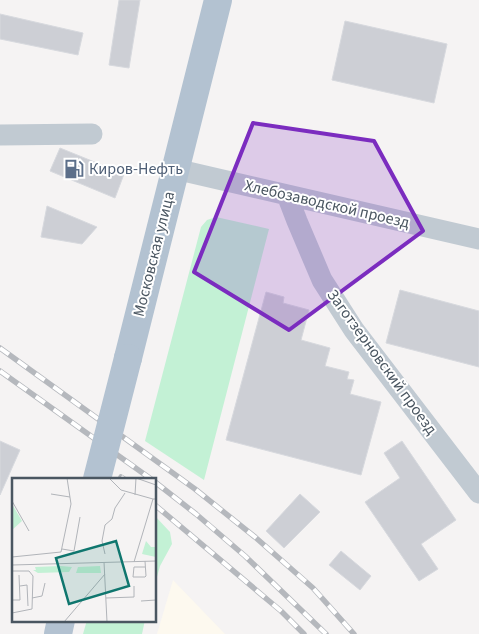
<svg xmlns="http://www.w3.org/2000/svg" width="479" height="634" font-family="'Source Sans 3',sans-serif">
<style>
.commercial{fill:#fdf9ef}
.green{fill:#c3f1d5}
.building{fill:#cdcfd5;stroke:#d7d9de}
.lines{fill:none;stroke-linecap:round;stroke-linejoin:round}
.minor{stroke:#c1cad2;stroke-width:21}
.major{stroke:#b3c2d1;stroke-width:28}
.rail-casing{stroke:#b5b8bd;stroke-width:5.5}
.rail{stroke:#fff;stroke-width:4;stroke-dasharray:11;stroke-linecap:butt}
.major-bridge{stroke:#b3c2d1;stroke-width:28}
.marked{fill:#7b2cbf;fill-opacity:0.2;stroke:#7b2cbf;stroke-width:4;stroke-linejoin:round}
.labels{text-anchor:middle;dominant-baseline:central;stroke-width:4;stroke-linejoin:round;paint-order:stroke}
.service-label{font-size:16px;fill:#4e5e75;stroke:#fff;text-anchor:start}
.street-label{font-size:16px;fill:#4a5661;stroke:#fff}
.inset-road{fill:none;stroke:#b1b4b9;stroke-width:1}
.view{fill:#0f766e;fill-opacity:0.15;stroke:#0f766e;stroke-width:2.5}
.inset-edge{fill:none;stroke:#4a5661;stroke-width:2.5}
</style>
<rect width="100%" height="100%" fill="#f5f3f3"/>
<path class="commercial" d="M173,580L225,634H157Z"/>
<path class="green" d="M216,217L269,229L204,480L145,441L201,227L207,220Z
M155,516L170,532L172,544L160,566L155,584Z
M87,620H145L142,634H83Z"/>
<path class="building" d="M119,0H140L129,68L109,65Z
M0,14L83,33L78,55L0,39Z
M345,21L447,44L434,103L332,80Z
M60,148L124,174L115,198L50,171Z
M47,206L97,227L82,244L41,237Z
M400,290L479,311V367L386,343Z
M266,292L284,297L283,303L309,310L301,340L330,348L325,366L349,372L347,379L354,380L350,394L381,402L361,475L226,440Z
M0,441L20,450L0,495Z
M402,441L456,520L421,544L438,569L419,581L365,502L400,478L384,453Z
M300,494L320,512L284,548L266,531Z
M341,551L371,576L360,590L329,565Z"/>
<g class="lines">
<path class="minor" d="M0,135L92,134
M175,169L479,239
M287,195L297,221L322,280L354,330L479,493"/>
<path class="major" d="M128,358L218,0
M58,634L61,620"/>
<defs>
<path id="rail" d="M0,348L195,489L255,537L313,588L354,634
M0,371L151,479
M121,477L124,479
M155,482L196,514L245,556L326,634
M155,505L281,611L304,634"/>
</defs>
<use href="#rail" class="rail-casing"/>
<use href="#rail" class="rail"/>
<path class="major-bridge" d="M97,479L128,358"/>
</g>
<path class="marked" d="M253,123L374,141L423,231L289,330L194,272Z"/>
<defs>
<symbol id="fuel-bare" viewBox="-9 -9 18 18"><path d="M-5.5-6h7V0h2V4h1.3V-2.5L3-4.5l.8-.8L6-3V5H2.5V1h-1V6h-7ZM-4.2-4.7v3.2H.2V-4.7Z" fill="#5c6f8a" stroke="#fff" stroke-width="2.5" paint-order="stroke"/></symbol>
</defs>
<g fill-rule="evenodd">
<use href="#fuel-bare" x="60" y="155" width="28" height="28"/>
</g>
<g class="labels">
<g class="service-label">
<text x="89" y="169">Киров-Нефть</text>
</g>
<g class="street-label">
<text transform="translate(327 204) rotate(13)">Хлебозаводской проезд</text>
<text transform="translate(154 254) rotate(-76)">Московская улица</text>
<text transform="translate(382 362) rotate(54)">Заготзерновский проезд</text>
</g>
</g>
<g transform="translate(12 478)">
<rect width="144" height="144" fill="#f5f3f3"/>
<path d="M0,26L10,43L0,52ZM134,63L139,69H144V79L130,76ZM23,89L49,88L60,89L57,94L26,95L21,92H24ZM66,89L88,88L89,95H64Z" fill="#c3f1d5"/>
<path class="inset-road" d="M38,0H54M97,0L109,12L141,21M124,0L144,7M39,16L58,19M123,17L124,0M0,23L17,53M50,71L62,73L68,39M93,76L90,63L93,47L100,41L103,30L113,15M0,79L49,74L59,26L55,0M133,83L134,98L133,99H121L122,89H133M92,84L95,144M122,84L141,21H144M0,87L144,83M0,93H17L21,98L20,131L0,135M8,108L15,107L16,128M20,120L30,118L33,105M94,120L122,119V108M0,122H8L7,97M129,123L144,122M52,144L93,96"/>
<path class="view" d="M104,63L117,108L57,126L44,80Z"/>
<rect width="144" height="144" class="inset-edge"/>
</g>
</svg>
